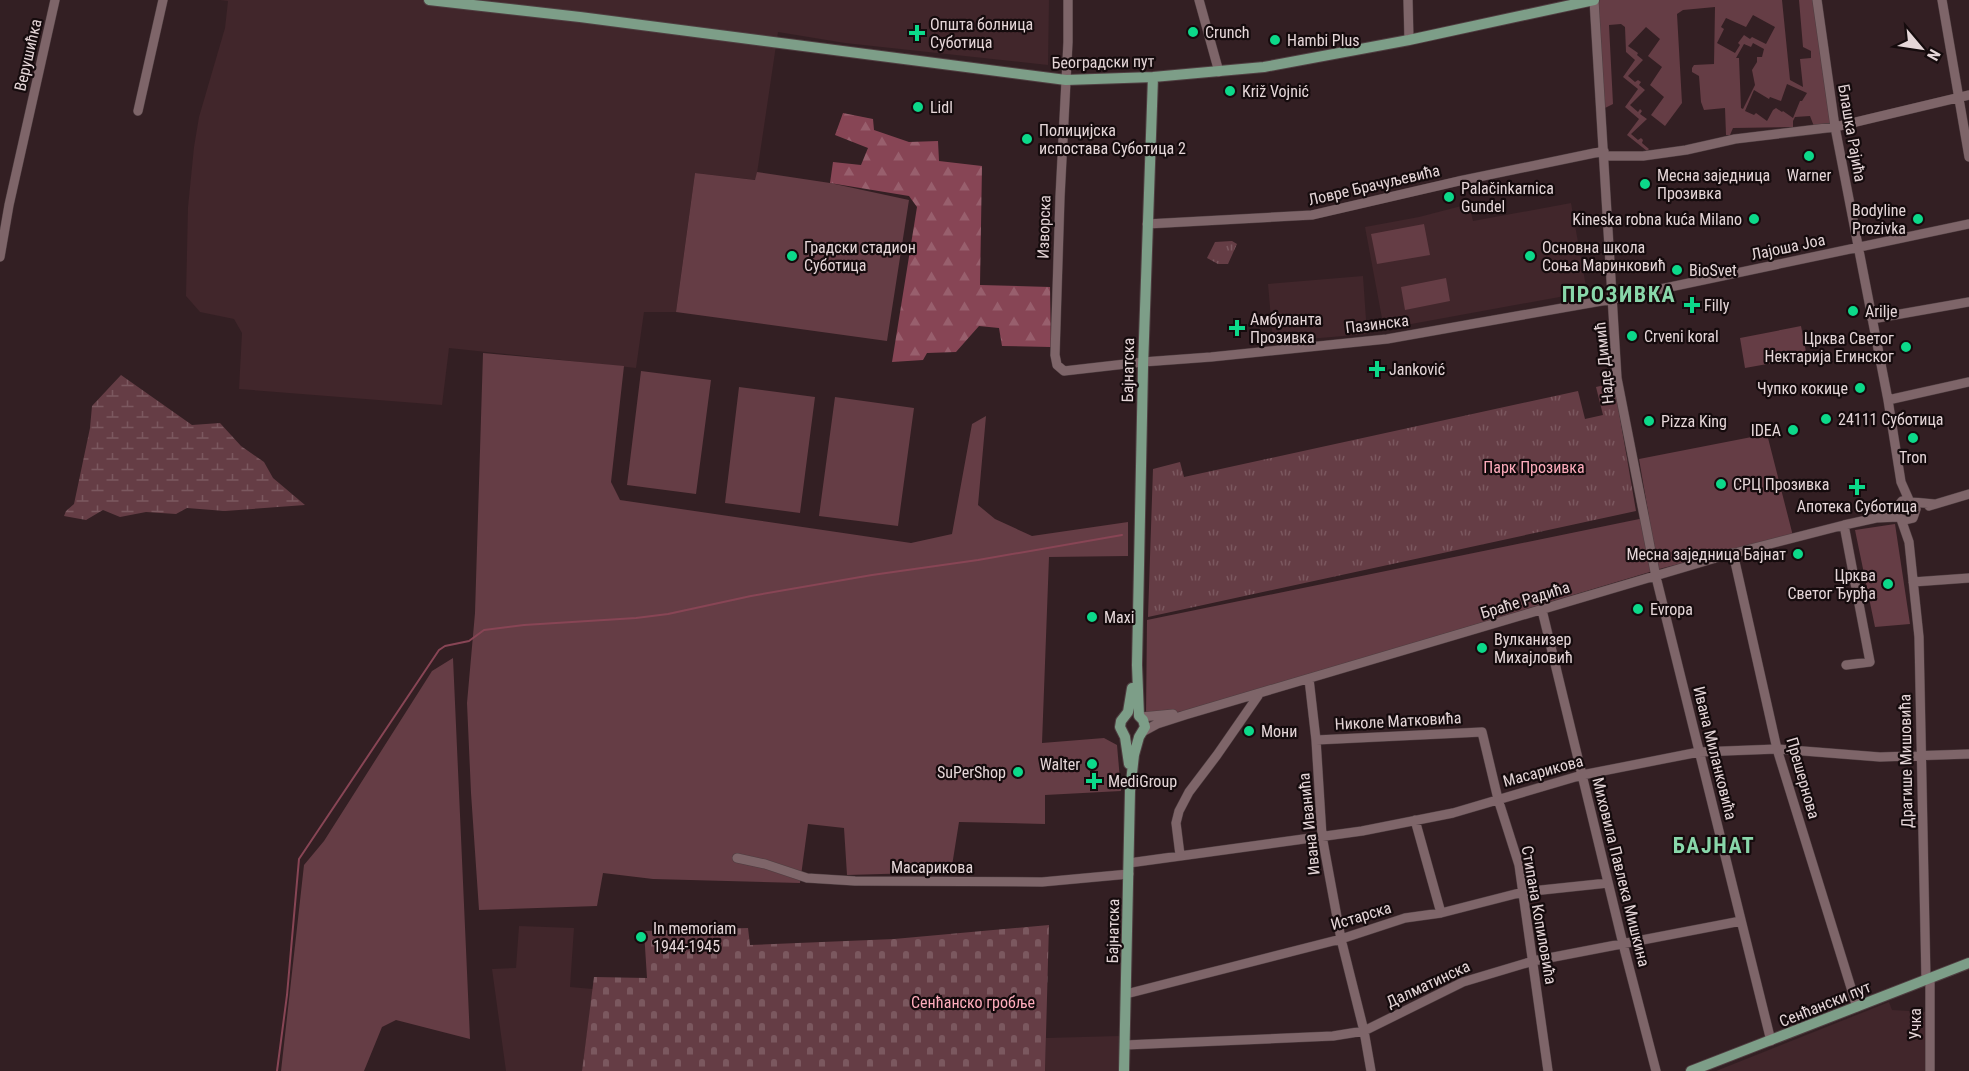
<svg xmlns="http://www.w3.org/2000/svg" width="1969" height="1071" font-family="'Roboto Condensed',sans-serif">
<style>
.built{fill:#41262b}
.grass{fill:#653d45;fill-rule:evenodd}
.forest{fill:url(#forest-firs)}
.wetland{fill:url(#wetland-marsh)}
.cemetery{fill:url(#cemetery-stones)}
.park{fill:url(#park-tufts)}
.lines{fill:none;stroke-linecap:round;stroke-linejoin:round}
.stream{stroke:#884555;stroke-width:2}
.minor-casing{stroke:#4f3e41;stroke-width:10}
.major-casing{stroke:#4f3e41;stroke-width:12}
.minor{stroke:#7e6569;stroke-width:9}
.major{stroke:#7d9e88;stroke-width:10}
.poi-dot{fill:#0cd98a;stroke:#150b0d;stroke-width:2}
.labels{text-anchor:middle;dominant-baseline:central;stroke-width:4.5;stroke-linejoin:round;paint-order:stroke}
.poi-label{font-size:16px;fill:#e5d6d8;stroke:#150b0d;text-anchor:start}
.street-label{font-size:16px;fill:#e5d6d8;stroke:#150b0d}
.park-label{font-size:16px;fill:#ffadbd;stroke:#150b0d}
.district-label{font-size:22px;font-weight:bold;letter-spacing:1.5px;fill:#89d7aa;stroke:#150b0d}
</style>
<defs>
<pattern id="forest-firs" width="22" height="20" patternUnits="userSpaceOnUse" patternTransform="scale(1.5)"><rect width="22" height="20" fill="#874555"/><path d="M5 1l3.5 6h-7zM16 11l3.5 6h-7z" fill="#985f6d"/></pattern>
<pattern id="wetland-marsh" width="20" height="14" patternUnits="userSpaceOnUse" patternTransform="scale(1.5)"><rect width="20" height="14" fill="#653d45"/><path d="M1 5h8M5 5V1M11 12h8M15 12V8" fill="none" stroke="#7b585f"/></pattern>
<pattern id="cemetery-stones" width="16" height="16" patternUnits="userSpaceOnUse" patternTransform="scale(1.5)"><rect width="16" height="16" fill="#653d45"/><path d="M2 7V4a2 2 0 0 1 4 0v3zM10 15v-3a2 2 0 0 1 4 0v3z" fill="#7b585f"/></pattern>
<pattern id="park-tufts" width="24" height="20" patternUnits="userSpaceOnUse" patternTransform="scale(1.5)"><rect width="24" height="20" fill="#653d45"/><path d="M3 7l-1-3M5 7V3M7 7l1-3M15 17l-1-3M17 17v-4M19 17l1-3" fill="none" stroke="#7b585f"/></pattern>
</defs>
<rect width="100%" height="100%" fill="#331f23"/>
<path class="built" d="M220,0H1049L1048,65L845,43L778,32L756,180L695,173L676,312H644L636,368L449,348L442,405L239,389L242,333L234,319L200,312L186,296L188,207L194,147L199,117L225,28L228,1Z
M1571,203L1587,292L1384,329L1365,227L1419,217L1469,204L1473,221Z
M1363,276L1367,334L1273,342L1268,284Z
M519,926L574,928L570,987L593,989L582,1071H506L492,969L516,968Z
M1889,1002L1892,1010L1926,1012L1925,1071H1716Z
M1119,1036V1071H1045L1046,1038Z"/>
<path class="grass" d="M1594,0H1782L1790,80L1803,87L1800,59L1811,58V51L1803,47L1799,0H1817L1835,127L1815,129L1810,116L1795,117L1793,121V127L1733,128L1730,135H1726L1725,108L1704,110L1701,102L1699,76L1692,72V68L1694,65L1714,64L1715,7L1683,10L1677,14L1682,103L1665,126L1651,115L1664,97L1650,85L1662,67L1648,56L1660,39L1646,27L1628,46L1638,53L1637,55L1643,60L1628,76L1635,82L1638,80L1641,82L1639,85L1645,90L1630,105L1638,112L1640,109L1642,111L1640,114L1647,119L1631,134L1638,140L1641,138L1643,140L1642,143L1649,149L1647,151L1627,135L1639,119L1625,107L1638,89L1623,77L1635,60L1626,52L1625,27L1621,24L1609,25L1613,104L1601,110ZM1753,15L1775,27L1766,44L1752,37L1750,39L1744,35L1738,43L1740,45L1735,53L1717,43L1724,29L1721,27L1726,18L1746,27ZM1753,43L1764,49L1762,57H1757V62L1752,70L1755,85L1743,109L1741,108L1739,58H1736L1744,44L1751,47ZM1787,84L1807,93L1802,101H1800L1793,118L1783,111L1782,112L1776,108L1773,110L1767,121L1756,113L1754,115L1745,111L1754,90L1769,99L1770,97L1781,101Z
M757,172L830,183L909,200L887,341L676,312L695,173L755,180Z
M1424,224L1430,255L1377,264L1371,234Z
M1446,278L1450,301L1405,310L1401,287Z
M1801,326L1807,357L1745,368L1740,338Z
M483,353L624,366L611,482L620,500L911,543L952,534L972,424L986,416L978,505L995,519L1032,536L1128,522V556L1049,557L1042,743L1104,738L1117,745L1121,791L1045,795V824L959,822L951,872L847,875L844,828L808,824L800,883L653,879L603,873L597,906L479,910L471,793L467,703L475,613Z
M641,371L711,380L696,494L627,485Z
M739,387L815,397L800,513L725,503Z
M835,397L914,408L898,526L819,516Z
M1767,434L1793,536L1663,568L1188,711L1146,715L1147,620L1649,517L1639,459Z
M1895,524L1910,624L1875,627L1855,530Z
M453,658L470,1039L396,1020L382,1027L364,1071H281L304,865L324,841L432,671Z"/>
<path class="forest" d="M843,113L873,119L874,130L909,142L938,141L939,161L982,166L980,285L1050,287L1051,347L1002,346L999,328L979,326L956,352L927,353L923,360L892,362L917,207L909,196L830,183L833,162L861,165L868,148L835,135Z"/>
<path class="wetland" d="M121,375L192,425L220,423L241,446L264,462L273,478L305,505L225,511L187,508L176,514L146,512L120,517L103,510L86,520L64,516L66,511L74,504L90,428L92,406Z"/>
<path class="cemetery" d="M1049,925L1045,1071H582L594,977L647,978L644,931L748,928L750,945L894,939Z"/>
<path class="park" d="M1232,241L1237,244L1228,264H1218L1207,258L1215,242Z
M1614,383L1636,511L1148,617L1153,469L1180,462L1184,477L1578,391L1585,419L1603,415L1596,387Z"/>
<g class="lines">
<path class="stream" d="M277,1071L287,995L299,859L439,650L445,646L469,641L484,630L524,625L636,618L668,614L751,596L872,575L978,560L1122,535"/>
<defs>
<path id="minor" d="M1068,0V42L1060,197L1055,355L1057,365L1064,371L1143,362L1211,357L1387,339L1613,299L1969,224
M1199,0L1219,72
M1408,0L1409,40
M1594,0L1617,378L1656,577L1771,1041
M1817,0L1835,127L1888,400L1901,482L1909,500
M1942,0L1969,157
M138,111L163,0
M1604,156H1643L1686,150L1735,139L1835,127L1969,95
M1147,224L1312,215L1459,181L1604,151
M0,257L9,205L55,0
M1872,319L1969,302
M1888,400L1969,382
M1914,503L1916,509L1913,518L1904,520L1898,517L1896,509L1902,501L1934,504
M1929,506L1969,494
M1901,519L1909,542L1919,637L1926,980
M1844,525L1870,662L1846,665
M1733,553L1777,749L1857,1007
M1913,582L1969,578
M1542,610L1623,944L1656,1071
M1309,679L1316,740L1322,836L1341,939L1364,1031L1371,1071
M1141,717L1173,714
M1144,731L1157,724L1185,715L1719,557L1844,525L1876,518L1898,517
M1316,740L1482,732L1498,799L1519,865L1548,1071
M1415,820L1441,913
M1180,855L1176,823L1179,811L1189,792L1217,755L1260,693
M737,858L765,864L807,878L855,881L1042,882L1129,874
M1129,863L1362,831L1453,813L1582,775L1699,752L1777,749L1880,757L1969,754
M1126,994L1341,939L1405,918L1441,913L1523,892L1608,883
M1125,1045L1333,1036L1364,1031L1463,982L1533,961L1741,921
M1930,1071V978"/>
<path id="major" d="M429,0L580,17L1066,80L1153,77L1264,67L1409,40L1594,0
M1129,764L1125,737L1120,727L1121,721L1128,712L1132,688
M1124,1071L1130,791L1134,755L1139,737L1145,727L1143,720L1139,716L1137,665L1143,367L1153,77
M1691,1071L1969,963"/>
</defs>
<use href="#minor" class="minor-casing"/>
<use href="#major" class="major-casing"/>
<use href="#minor" class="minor"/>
<use href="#major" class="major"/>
</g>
<g class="poi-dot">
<circle cx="1193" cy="32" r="6"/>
<path d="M914 24h6v6h6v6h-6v6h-6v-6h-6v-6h6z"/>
<circle cx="1275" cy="40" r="6"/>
<circle cx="1230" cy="91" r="6"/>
<circle cx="918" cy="107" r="6"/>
<circle cx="1027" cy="139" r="6"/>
<circle cx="1809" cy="156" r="6"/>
<circle cx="1645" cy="184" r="6"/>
<circle cx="1449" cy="197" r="6"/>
<circle cx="1754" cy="219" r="6"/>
<circle cx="1918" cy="219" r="6"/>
<circle cx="792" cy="256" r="6"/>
<circle cx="1530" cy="256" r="6"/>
<circle cx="1677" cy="270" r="6"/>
<path d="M1689 296h6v6h6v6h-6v6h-6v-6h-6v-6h6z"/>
<circle cx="1853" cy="311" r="6"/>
<path d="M1234 319h6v6h6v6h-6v6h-6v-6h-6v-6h6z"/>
<circle cx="1632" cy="336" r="6"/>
<circle cx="1906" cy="347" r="6"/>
<path d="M1374 360h6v6h6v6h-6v6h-6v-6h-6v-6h6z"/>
<circle cx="1860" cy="388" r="6"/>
<circle cx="1826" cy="419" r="6"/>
<circle cx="1649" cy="421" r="6"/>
<circle cx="1793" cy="430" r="6"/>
<circle cx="1913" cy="438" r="6"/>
<circle cx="1721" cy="484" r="6"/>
<path d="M1854 478h6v6h6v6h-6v6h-6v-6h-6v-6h6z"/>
<circle cx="1798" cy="554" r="6"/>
<circle cx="1888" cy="584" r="6"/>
<circle cx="1638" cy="609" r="6"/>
<circle cx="1092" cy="617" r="6"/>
<circle cx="1482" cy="648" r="6"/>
<circle cx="1249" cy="731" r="6"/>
<circle cx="1092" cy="764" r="6"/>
<circle cx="1018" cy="772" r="6"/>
<path d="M1091 772h6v6h6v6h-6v6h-6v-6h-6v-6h6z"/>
<circle cx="641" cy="937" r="6"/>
</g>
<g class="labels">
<g class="poi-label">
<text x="930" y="24">Општа болница<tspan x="930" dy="18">Суботица</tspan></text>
<text x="1205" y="32">Crunch</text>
<text x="1287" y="40">Hambi Plus</text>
<text x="1242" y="91">Križ Vojnić</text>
<text x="930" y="107">Lidl</text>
<text x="1039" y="130">Полицијска<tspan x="1039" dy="18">испостава Суботица 2</tspan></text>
<text x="1657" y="175">Месна заједница<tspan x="1657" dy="18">Прозивка</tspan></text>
<text x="1809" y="175" text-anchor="middle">Warner</text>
<text x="1461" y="188">Palačinkarnica<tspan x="1461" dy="18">Gundel</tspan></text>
<text x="1906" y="210" text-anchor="end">Bodyline<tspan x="1906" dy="18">Prozivka</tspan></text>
<text x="1742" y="219" text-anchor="end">Kineska robna kuća Milano</text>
<text x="804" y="247">Градски стадион<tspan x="804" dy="18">Суботица</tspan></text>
<text x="1542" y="247">Основна школа<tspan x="1542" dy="18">Соња Маринковић</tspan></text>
<text x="1689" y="270">BioSvet</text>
<text x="1704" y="305">Filly</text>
<text x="1865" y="311">Arilje</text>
<text x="1250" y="319">Амбуланта<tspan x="1250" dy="18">Прозивка</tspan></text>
<text x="1644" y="336">Crveni koral</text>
<text x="1894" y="338" text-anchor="end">Црква Светог<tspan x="1894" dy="18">Нектарија Егинског</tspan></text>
<text x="1389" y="369">Janković</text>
<text x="1848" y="388" text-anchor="end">Чупко кокице</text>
<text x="1838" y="419">24111 Суботица</text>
<text x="1661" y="421">Pizza King</text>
<text x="1781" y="430" text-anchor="end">IDEA</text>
<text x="1913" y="457" text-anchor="middle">Tron</text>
<text x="1733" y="484">СРЦ Прозивка</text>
<text x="1857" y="506" text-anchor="middle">Апотека Суботица</text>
<text x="1786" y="554" text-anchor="end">Месна заједница Бајнат</text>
<text x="1876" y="575" text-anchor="end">Црква<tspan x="1876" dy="18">Светог Ђурђа</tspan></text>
<text x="1650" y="609">Evropa</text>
<text x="1104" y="617">Maxi</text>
<text x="1494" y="639">Вулканизер<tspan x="1494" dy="18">Михајловић</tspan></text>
<text x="1261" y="731">Мони</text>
<text x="1080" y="764" text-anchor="end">Walter</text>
<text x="1006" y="772" text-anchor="end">SuPerShop</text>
<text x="1108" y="781">MediGroup</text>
<text x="653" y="928">In memoriam<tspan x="653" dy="18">1944-1945</tspan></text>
</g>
<g class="street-label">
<text transform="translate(28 55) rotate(-77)">Верушићка</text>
<text transform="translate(1103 62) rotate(-1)">Београдски пут</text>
<text transform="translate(1852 133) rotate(80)">Блашка Рајића</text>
<text transform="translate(1374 185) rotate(-13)">Ловре Брачуљевића</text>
<text transform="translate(1044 227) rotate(-88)">Изворска</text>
<text transform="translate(1788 247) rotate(-12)">Лајоша Јоа</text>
<text transform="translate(1377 324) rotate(-7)">Пазинска</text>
<text transform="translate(1604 363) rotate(-96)">Наде Димић</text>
<text transform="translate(1128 370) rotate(-89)">Бајнатска</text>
<text transform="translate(1525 600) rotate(-17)">Браће Радића</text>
<text transform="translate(1398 721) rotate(-3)">Николе Матковића</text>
<text transform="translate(1715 753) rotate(76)">Ивана Миланковића</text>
<text transform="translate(1906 761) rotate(-91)">Драгише Мишовића</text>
<text transform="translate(1543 771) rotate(-15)">Масарикова</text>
<text transform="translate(1803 778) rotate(74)">Прешернова</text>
<text transform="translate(1309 824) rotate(-96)">Ивана Иванића</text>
<text x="932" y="867">Масарикова</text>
<text transform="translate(1621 872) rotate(76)">Миховила Павлека Мишкина</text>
<text transform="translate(1539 915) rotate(80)">Стипана Копиловића</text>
<text transform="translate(1361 916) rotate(-17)">Истарска</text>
<text transform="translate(1113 931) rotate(-89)">Бајнатска</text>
<text transform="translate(1428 984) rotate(-25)">Далматинска</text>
<text transform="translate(1825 1004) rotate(-22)">Сенћански пут</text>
<text transform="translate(1915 1024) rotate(-90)">Учка</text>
</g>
<g class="park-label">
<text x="1534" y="467">Парк Прозивка</text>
<text x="973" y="1002">Сенћанско гробље</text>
</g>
<g class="district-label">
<text x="1619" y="294">ПРОЗИВКА</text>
<text x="1714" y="845">БАЈНАТ</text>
</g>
</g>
<g transform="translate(1921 48) rotate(119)" stroke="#150b0d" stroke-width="4.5" paint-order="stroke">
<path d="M0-4.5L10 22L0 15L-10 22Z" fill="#e5d6d8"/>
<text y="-9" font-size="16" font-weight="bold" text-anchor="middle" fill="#e5d6d8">N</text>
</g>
</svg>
